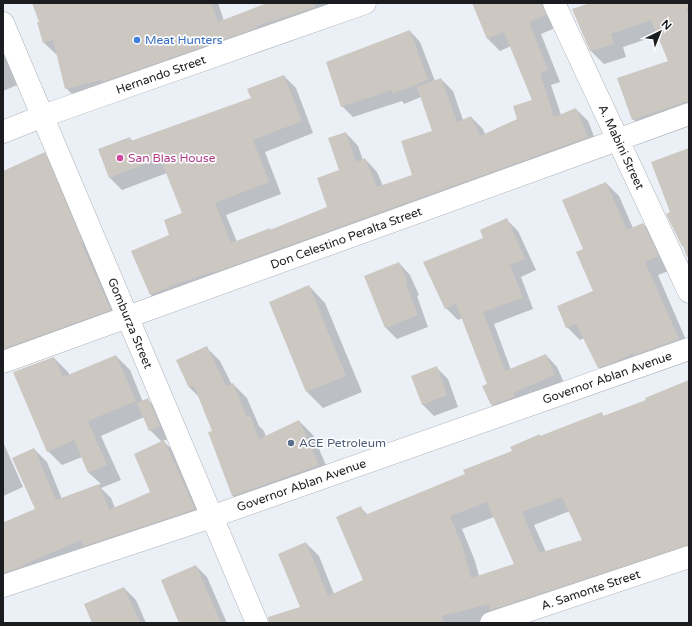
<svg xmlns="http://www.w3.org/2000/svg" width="692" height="626" font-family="'Varela Round',sans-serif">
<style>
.shadow{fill:#0003;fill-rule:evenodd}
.building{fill:#cdc7c1;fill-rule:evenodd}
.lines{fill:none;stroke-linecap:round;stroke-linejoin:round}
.minor-casing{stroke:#acb1b8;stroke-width:23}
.major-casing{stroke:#acb1b8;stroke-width:23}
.minor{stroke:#fff;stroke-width:22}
.major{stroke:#fff;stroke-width:22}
.shop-dot{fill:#3f7fe0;stroke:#fcfdff;stroke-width:1.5}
.hotel-dot{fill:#d1479c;stroke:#fcfdff;stroke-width:1.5}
.service-dot{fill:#5c6f8a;stroke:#fcfdff;stroke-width:1.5}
.labels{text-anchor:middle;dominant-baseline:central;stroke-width:3.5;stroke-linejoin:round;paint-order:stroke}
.shop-label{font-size:12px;fill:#366cbe;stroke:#fcfdff;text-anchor:start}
.street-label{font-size:12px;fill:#1b1c1f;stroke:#fcfdff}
.hotel-label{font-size:12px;fill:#b23c85;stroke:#fcfdff;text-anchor:start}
.service-label{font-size:12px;fill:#4e5e75;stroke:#fcfdff;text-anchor:start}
</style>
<rect width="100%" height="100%" fill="#ebf0f7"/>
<path class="shadow" d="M33,3H218L224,21L270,3H340L78,100L66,88L57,54H56L44,43L40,22Z
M473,3H544L555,28L541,34L560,82L551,85L561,115L576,109L588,121L599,149L163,307L151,295L133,252L170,236L183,214L167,173L122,190L110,178L99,150L129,138L133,141L252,99L284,76L296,88L313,133L265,152L281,194L226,215L237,242L270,229L271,230L329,207L340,170L346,133L358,146L363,160L365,159L377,172L383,186L414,176L434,132L421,97L404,104L402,101L353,117L342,106L410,31L420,42L435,81L441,79L453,91L463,120L471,117L483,129L485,134L518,120L533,101L511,46L500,51L488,39Z
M594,3H689V118L646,133L633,119L670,62L659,35L623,47L626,57L604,64L591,51L573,10Z
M3,31L22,83L3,91Z
M44,154L57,166L123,323L6,367L3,374V172Z
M606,183L619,196L633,228L643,224L656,237L671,270L658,275L689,347L612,380L599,367L584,338L580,340L567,327L594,292L585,250Z
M507,220L518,231L536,270L521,277L533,309L494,324L511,370L546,355L557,367L566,387L504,416L492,405L483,387L488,385L463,318L458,320L446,308L484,239Z
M399,263L410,275L419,295L417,296L428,327L397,339L386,328L365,277Z
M309,286L325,303L362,392L323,408L307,392Z
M206,347L220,361L232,385L233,384L247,398L259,426L264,431L266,437L299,421L313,435L332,479L247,510L233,496L209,433L213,431L200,398L190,388L177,361Z
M116,356L130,370L143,402L148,400L159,411L170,438L163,441L177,454L207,522L6,591L3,597V524L36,509L34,449L47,462L62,499L101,484L89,473L82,457L62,465L48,451L54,358L68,372L70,376ZM144,417L150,430L162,442L151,493L115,508L111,498L101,488L121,480L101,436Z
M436,367L448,379L458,407L434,416L422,404Z
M689,381V561L477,623H292L301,608L306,543L319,556L334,594L365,581L361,508L368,515L466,475L541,437L601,413L605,417L647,401ZM570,511L583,541L546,552L534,525ZM494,517L515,565L479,576L475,561L462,529Z
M3,442L23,487L3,496Z
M196,566L207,577L227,623H177L180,622Z
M124,588L136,600L146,623H93Z"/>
<path class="building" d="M32,3H211L218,22L267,3H314L315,7L256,26L257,28L102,82L101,80L65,89L53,40L43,43L37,22H39Z
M472,3H542L546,15L529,22L548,70L540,73L554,117L576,108L588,137L215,272V271L179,283L150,295L131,251L169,235L164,220L182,213L160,158L109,178L98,149L130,137L131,141L251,98L247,89L284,75L302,121L253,140L269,182L215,203L231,243L270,228V230L327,207L317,178L339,170L328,138L346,132L356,162L365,158L377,187L412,175L401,141L432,131L417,87L441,78L457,122L471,116L480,136L517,119L513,106L532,100L504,32L487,39Z
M590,3H689V7L686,8L689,16V102H685L632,120L617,78L668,61L651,20L611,34L614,44L590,51L572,9Z
M410,30L428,80L392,94V90L341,107L326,62Z
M689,148V256L687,257L683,246H682L666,214L670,212L651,162Z
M45,152L83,242L81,243L111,310L3,349V171Z
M606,182L627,230L643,223L659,256L645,262L679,339L634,355L633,353L612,363L598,368L576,324L566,328L557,306L593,291L576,252L583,249L562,200Z
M507,218L525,259L510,265L523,298L483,312L505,371L546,354L555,375L513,393L515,397L491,405L482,386L487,384L456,304L445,309L423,262L483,238L480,230Z
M399,262L408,284H406L418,315L385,328L364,276Z
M309,285L346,376L306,392L269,302Z
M207,346L226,386L233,383L247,417L250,416L259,439L299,420L319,465L232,496L208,432L212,431L194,386L189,388L176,360Z
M116,355L136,401L88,421L107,465L88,473L74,440L47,452L13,372L54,357L63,377Z
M437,366L447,395L422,405L411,376Z
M689,380V545L490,610L489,604L442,616L444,623H269L268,617L300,607L278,554L306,542L328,596L363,580L336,517L361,506L365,515L465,474L463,470L512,451L510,447L540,434V436L602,412L603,416L646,400L645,398ZM562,497L582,540L539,553L522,512ZM487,502L514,564L471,578L463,548L450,516Z
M148,398L160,426L149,431L137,403Z
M164,440L195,509L84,546L81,540L23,565L24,566L3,573V519L4,522L35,509L12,458L34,448L56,500L99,484L109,510L150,492L134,454Z
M196,565L221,623H179L161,580Z
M124,587L140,623H92L84,604Z"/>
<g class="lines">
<defs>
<g id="minor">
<path id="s1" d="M554,3L689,292"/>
<path id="s2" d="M3,23C89,222 171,424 257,623"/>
<path id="s3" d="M3,132L43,116L365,3"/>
<path id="s4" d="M3,362L689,114"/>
<path id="s5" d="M491,623L689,557"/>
</g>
<g id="major">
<path id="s6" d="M3,586L211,517L689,349"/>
</g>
</defs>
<use href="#minor" class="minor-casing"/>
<use href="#major" class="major-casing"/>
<use href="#minor" class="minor"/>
<use href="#major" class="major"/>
</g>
<circle class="shop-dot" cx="137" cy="40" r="4"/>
<circle class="hotel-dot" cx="120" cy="158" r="4"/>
<circle class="service-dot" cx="291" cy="443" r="4"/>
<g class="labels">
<g class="shop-label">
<text x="145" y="40">Meat Hunters</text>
</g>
<g class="street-label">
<text stroke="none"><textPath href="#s3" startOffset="168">Hernando Street</textPath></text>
<text stroke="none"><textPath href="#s1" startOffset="159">A. Mabini Street</textPath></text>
<text stroke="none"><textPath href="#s4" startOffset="365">Don Celestino Peralta Street</textPath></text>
<text stroke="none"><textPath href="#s2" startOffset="326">Gomburza Street</textPath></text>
<text stroke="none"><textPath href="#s6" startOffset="639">Governor Ablan Avenue</textPath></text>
<text stroke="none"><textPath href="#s6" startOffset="315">Governor Ablan Avenue</textPath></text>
<text stroke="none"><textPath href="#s5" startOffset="105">A. Samonte Street</textPath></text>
</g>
<g class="hotel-label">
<text x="128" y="158">San Blas House</text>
</g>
<g class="service-label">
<text x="299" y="443">ACE Petroleum</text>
</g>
</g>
<rect width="692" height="626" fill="none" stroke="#1b1c1f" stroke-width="8"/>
<g transform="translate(660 32) rotate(43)" stroke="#fcfdff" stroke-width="3" paint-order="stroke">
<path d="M0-3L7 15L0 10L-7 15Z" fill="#1b1c1f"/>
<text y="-6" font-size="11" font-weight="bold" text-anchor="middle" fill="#1b1c1f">N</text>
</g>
</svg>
